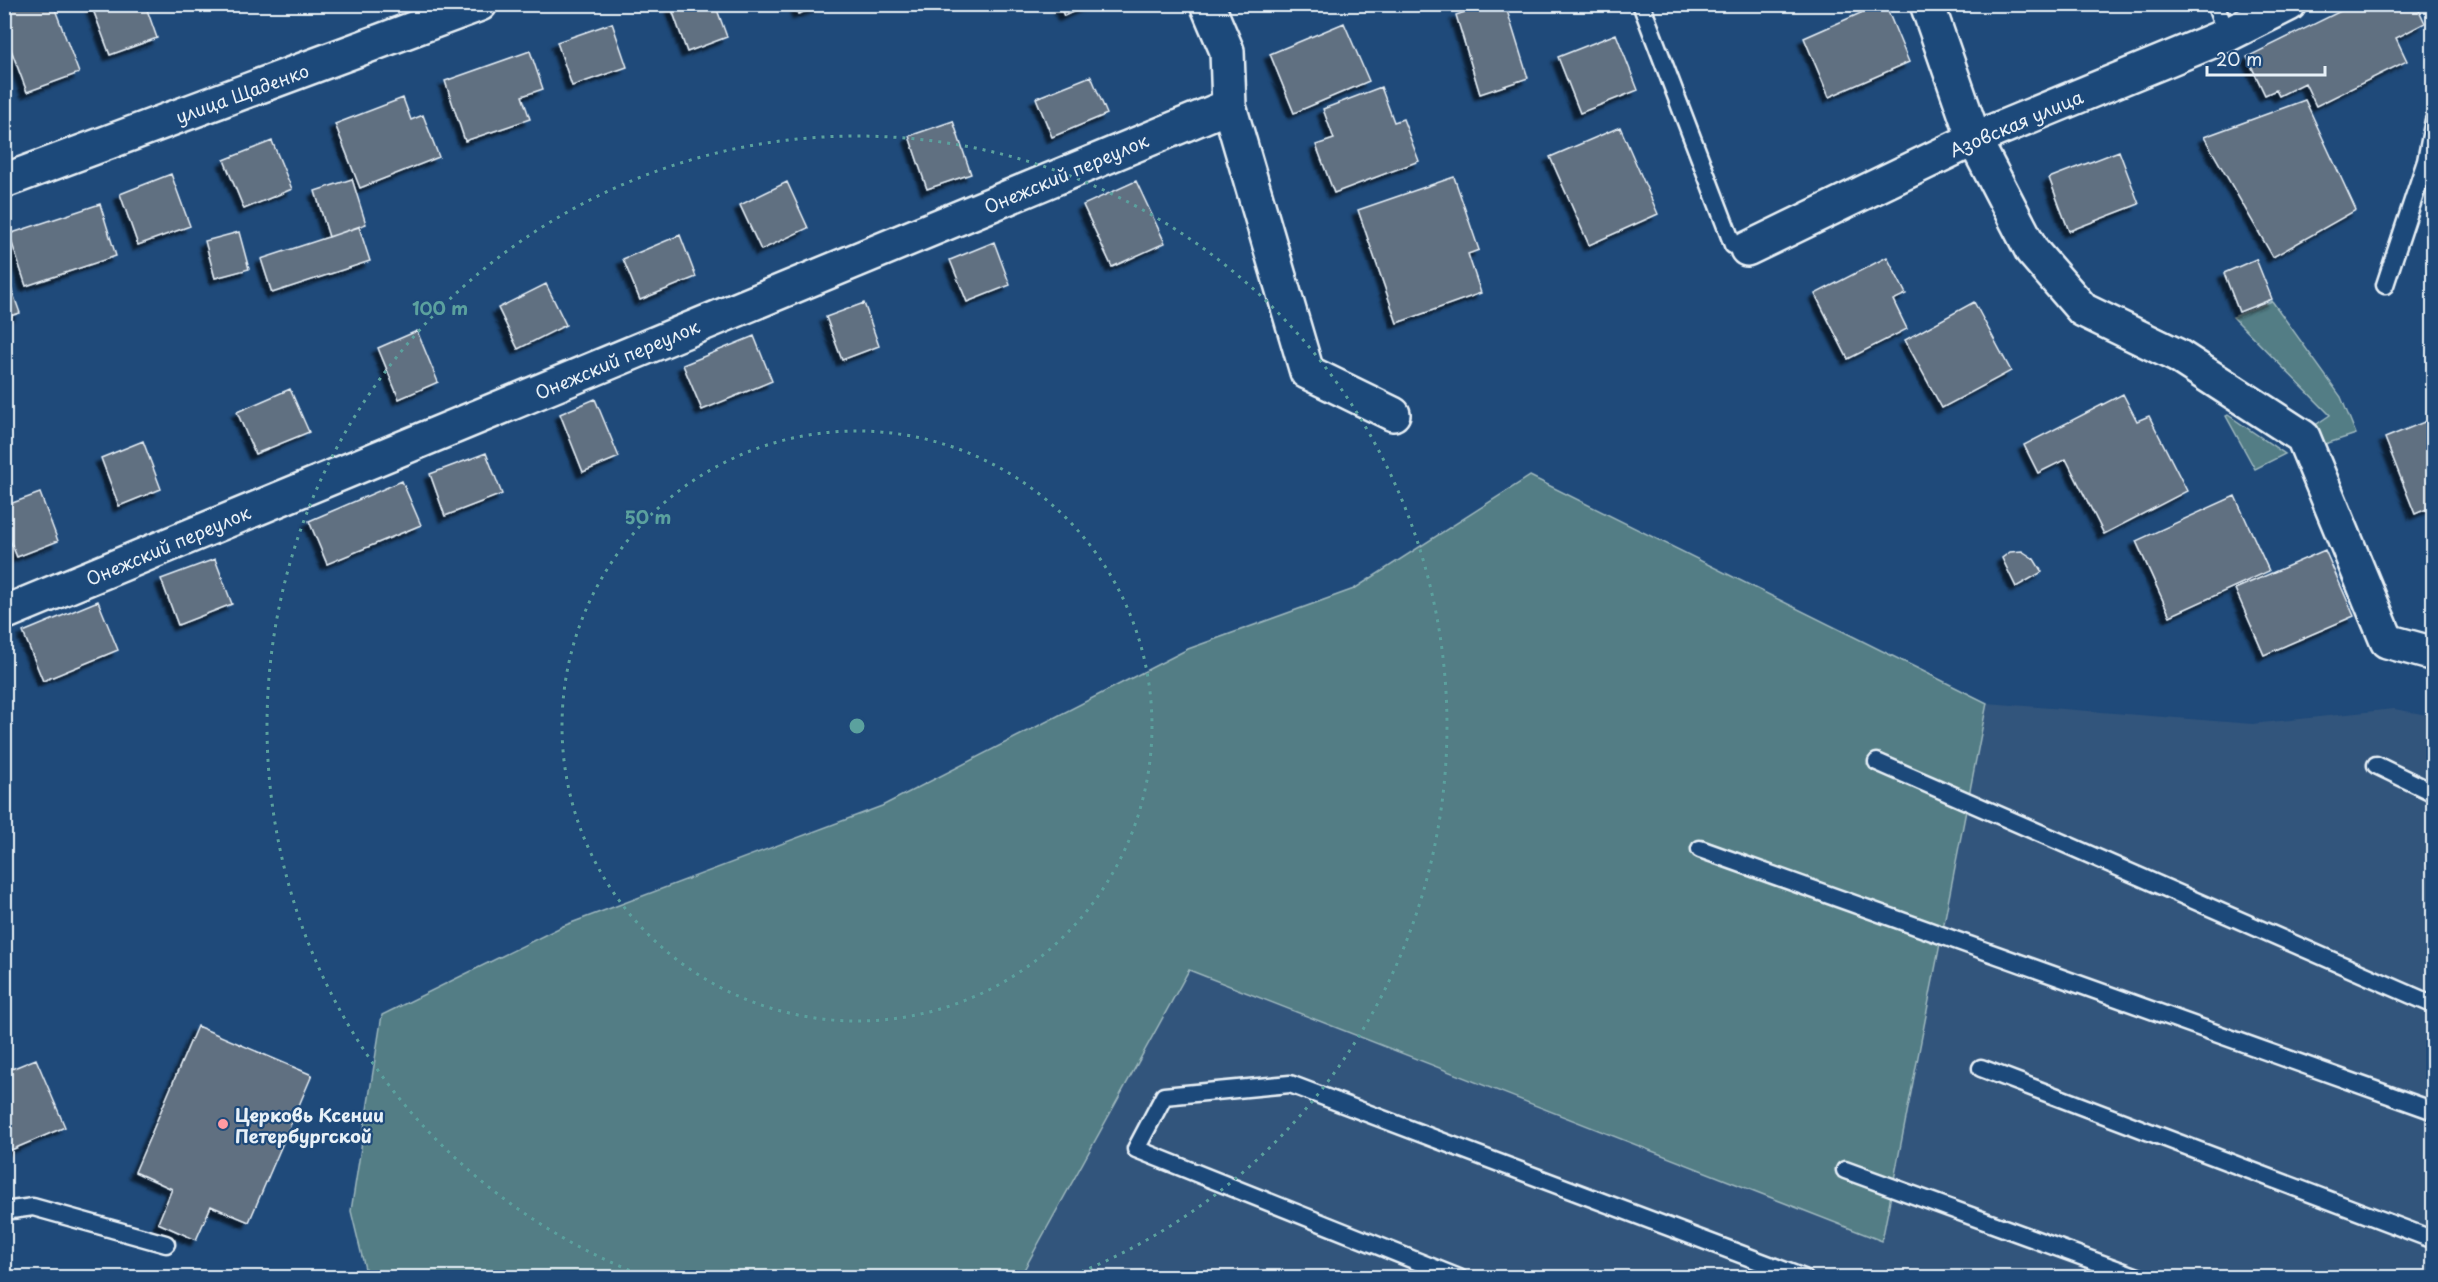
<svg xmlns="http://www.w3.org/2000/svg" width="2438" height="1282" font-family="'Playpen Sans',sans-serif">
<style>
.built{fill:#33557c}
.green{fill:#527d85;stroke:#9db7be;stroke-width:1.5}
.building{fill:#616f81;stroke:#e8f1f8;stroke-width:1.5;filter:url(#shadow)}
.lines{fill:none;stroke-linecap:round;stroke-linejoin:round}
.lane-casing{stroke:#e8f1f8;stroke-width:21}
.street-casing{stroke:#e8f1f8;stroke-width:38}
.lane{stroke:#1f4a7a;stroke-width:16}
.street{stroke:#1f4a7a;stroke-width:33}
.ring{fill:none;stroke:#5ba19e;stroke-width:3;stroke-dasharray:3 6}
.poi-dot{fill:#ff9aa2;stroke:#1f4a7a;stroke-width:2}
.labels{text-anchor:middle;dominant-baseline:central;stroke-width:4.5;stroke-linejoin:round;paint-order:stroke}
.street-label{font-size:18px;fill:#e8f1f8;stroke:#1f4a7a}
.poi-label{font-size:18px;font-weight:bold;fill:#e8f1f8;stroke:#1f4a7a;text-anchor:start}
.centre{fill:#5ba19e;stroke:#1f4a7a;stroke-width:3}
.ring-label{font-size:18px;text-anchor:middle;font-weight:bold;fill:#5ba19e;stroke:#1f4a7a;stroke-width:4.5;stroke-linejoin:round;paint-order:stroke}
</style>
<defs>
<filter id="shadow"><feDropShadow dx="-5.5" dy="5.5" stdDeviation="1.5" flood-color="#0009"/></filter>
</defs>
<rect width="100%" height="100%" fill="#1f4a7a"/>
<filter id="ink" filterUnits="userSpaceOnUse"><feTurbulence type="fractalNoise" baseFrequency=".0167" numOctaves="2"/><feDisplacementMap in="SourceGraphic" scale="12" xChannelSelector="R" yChannelSelector="G"/><feConvolveMatrix kernelMatrix="1 2 1 2 8 2 1 2 1" color-interpolation-filters="sRGB"/></filter>
<g filter="url(#ink)">
<path class="built" d="M1987,703L2252,724L2394,709L2433,716V1277L1020,1278L1189,969L1882,1241Z"/>
<path class="green" d="M2272,301L2341,397L2356,434L2325,444L2314,426L2330,415L2233,317Z
M2228,415L2285,454L2255,469L2226,416Z
M1530,476L1987,703L1882,1241L1189,970L1020,1277H367L351,1211L382,1015L563,926L882,806L1188,649L1354,589Z"/>
<path class="building" d="M23,4H53L79,73L27,92L4,31V11Z
M100,4H145L157,38L110,55L92,7Z
M670,4H715L727,37L687,52Z
M795,4H826L798,14Z
M1059,4H1090L1064,16Z
M1489,4H1505L1528,78L1480,94L1456,15Z
M1881,4H1885L1909,62L1829,97L1804,38Z
M2355,4H2416L2425,23L2396,38L2407,61L2316,106L2305,83L2279,96L2276,90L2265,95L2247,57Z
M612,23L627,67L572,86L557,42Z
M1344,23L1369,81L1294,113L1270,54Z
M1616,34L1638,90L1580,113L1558,57Z
M530,51L543,89L522,96L530,119L465,141L445,81Z
M1091,76L1107,114L1052,137L1036,98Z
M1381,87L1394,122L1403,119L1419,161L1334,193L1316,145L1334,139L1323,109Z
M403,98L411,120L423,115L439,157L360,188L335,124Z
M2305,100L2356,210L2273,257L2204,137Z
M953,121L971,174L927,189L909,136Z
M1620,127L1658,214L1589,245L1550,157Z
M272,141L292,189L244,209L224,160Z
M2119,151L2139,204L2069,231L2049,178Z
M171,174L190,226L138,245L120,194Z
M1454,177L1479,250L1468,254L1481,293L1397,323L1358,210Z
M352,179L366,224L329,237L315,191Z
M1136,181L1165,243L1112,267L1083,205Z
M787,182L808,228L761,250L740,205Z
M100,204L116,256L26,286L9,234Z
M359,227L370,261L272,293L261,259Z
M239,232L249,269L215,278L205,241Z
M680,235L696,277L640,300L623,259Z
M994,242L1010,285L967,302L950,260Z
M1887,257L1906,294L1893,300L1907,329L1848,359L1815,294Z
M2256,259L2272,299L2239,312L2224,273Z
M4,268L20,313L4,318Z
M546,284L566,325L518,349L498,308Z
M1974,302L2011,371L1942,408L1905,340Z
M864,303L879,346L842,360L826,317Z
M417,331L438,382L399,399L378,348Z
M754,336L772,381L702,410L683,365Z
M290,389L309,432L255,454L237,412Z
M2123,394L2137,421L2149,416L2187,491L2104,534L2066,459L2038,473L2024,445Z
M595,399L619,457L583,472L560,414Z
M2434,418V506L2415,514L2385,438Z
M143,441L161,489L119,506L101,458Z
M486,453L502,494L445,516L430,474Z
M402,481L421,525L327,564L309,521Z
M40,493L58,541L17,557L4,526V506Z
M2235,496L2269,571L2170,616L2136,541Z
M2325,550L2354,616L2264,655L2235,589Z
M2022,551L2034,559L2042,572L2016,587L2002,558L2010,552Z
M215,559L232,604L178,625L161,579Z
M98,601L118,650L43,681L23,632Z
M197,1026L312,1075L249,1222L211,1206L196,1240L158,1223L172,1189L135,1172Z
M36,1059L65,1127L4,1153V1072Z"/>
<g class="lines">
<defs>
<path id="lane" d="M1641,4L1733,245L1747,249
M2215,4L2227,35
M2385,285L2426,161L2434,120
M1877,762L2434,1005
M2376,765L2434,793
M1700,849L2434,1111
M1981,1068L2434,1240
M1845,1170L2141,1278
M4,1211L33,1207L166,1244
M1459,1278L1136,1149L1164,1096L1290,1084L1804,1278"/>
<path id="street" d="M1207,4L1227,51L1229,106L1307,372L1393,414
M1927,4L1974,139L2032,251L2083,310L2178,356L2303,437L2387,641L2434,654
M4,181L480,4
M1747,249L1974,139L2227,35L2289,4
M4,613L1229,106"/>
</defs>
<use href="#lane" class="lane-casing"/>
<use href="#street" class="street-casing"/>
<use href="#lane" class="lane"/>
<use href="#street" class="street"/>
</g>
</g>
<g class="ring">
<circle cx="857" cy="726" r="295"/>
<path d="M646 1277A590 590 0 1 1 1068 1277"/>
</g>
<circle class="poi-dot" cx="223" cy="1124" r="6"/>
<g class="labels">
<g class="street-label">
<text transform="translate(242 93) rotate(-20)">улица Щаденко</text>
<text transform="translate(2016 123) rotate(-23)">Азовская улица</text>
<text transform="translate(1066 173) rotate(-23)">Онежский переулок</text>
<text transform="translate(617 359) rotate(-23)">Онежский переулок</text>
<text transform="translate(168 545) rotate(-23)">Онежский переулок</text>
</g>
<g class="poi-label">
<text x="235" y="1114">Церковь Ксении<tspan x="235" dy="21">Петербургской</tspan></text>
</g>
</g>
<circle cx="857" cy="726" r="9" class="centre"/>
<g class="ring-label">
<text x="440" y="315">100 m</text>
<text x="648" y="524">50 m</text>
</g>
<rect width="2438" height="1282" fill="none" stroke="#1f4a7a" stroke-width="24"/>
<rect x="12" y="12" width="2414" height="1258" fill="none" stroke="#e8f1f8" stroke-width="2" filter="url(#ink)"/>
<path d="M2207 66v9h118v-9" fill="none" stroke="#e8f1f8" stroke-width="3"/>
<text x="2216" y="66" font-size="18" fill="#e8f1f8" stroke="#1f4a7a" stroke-width="4.5" paint-order="stroke">20 m</text>
</svg>
